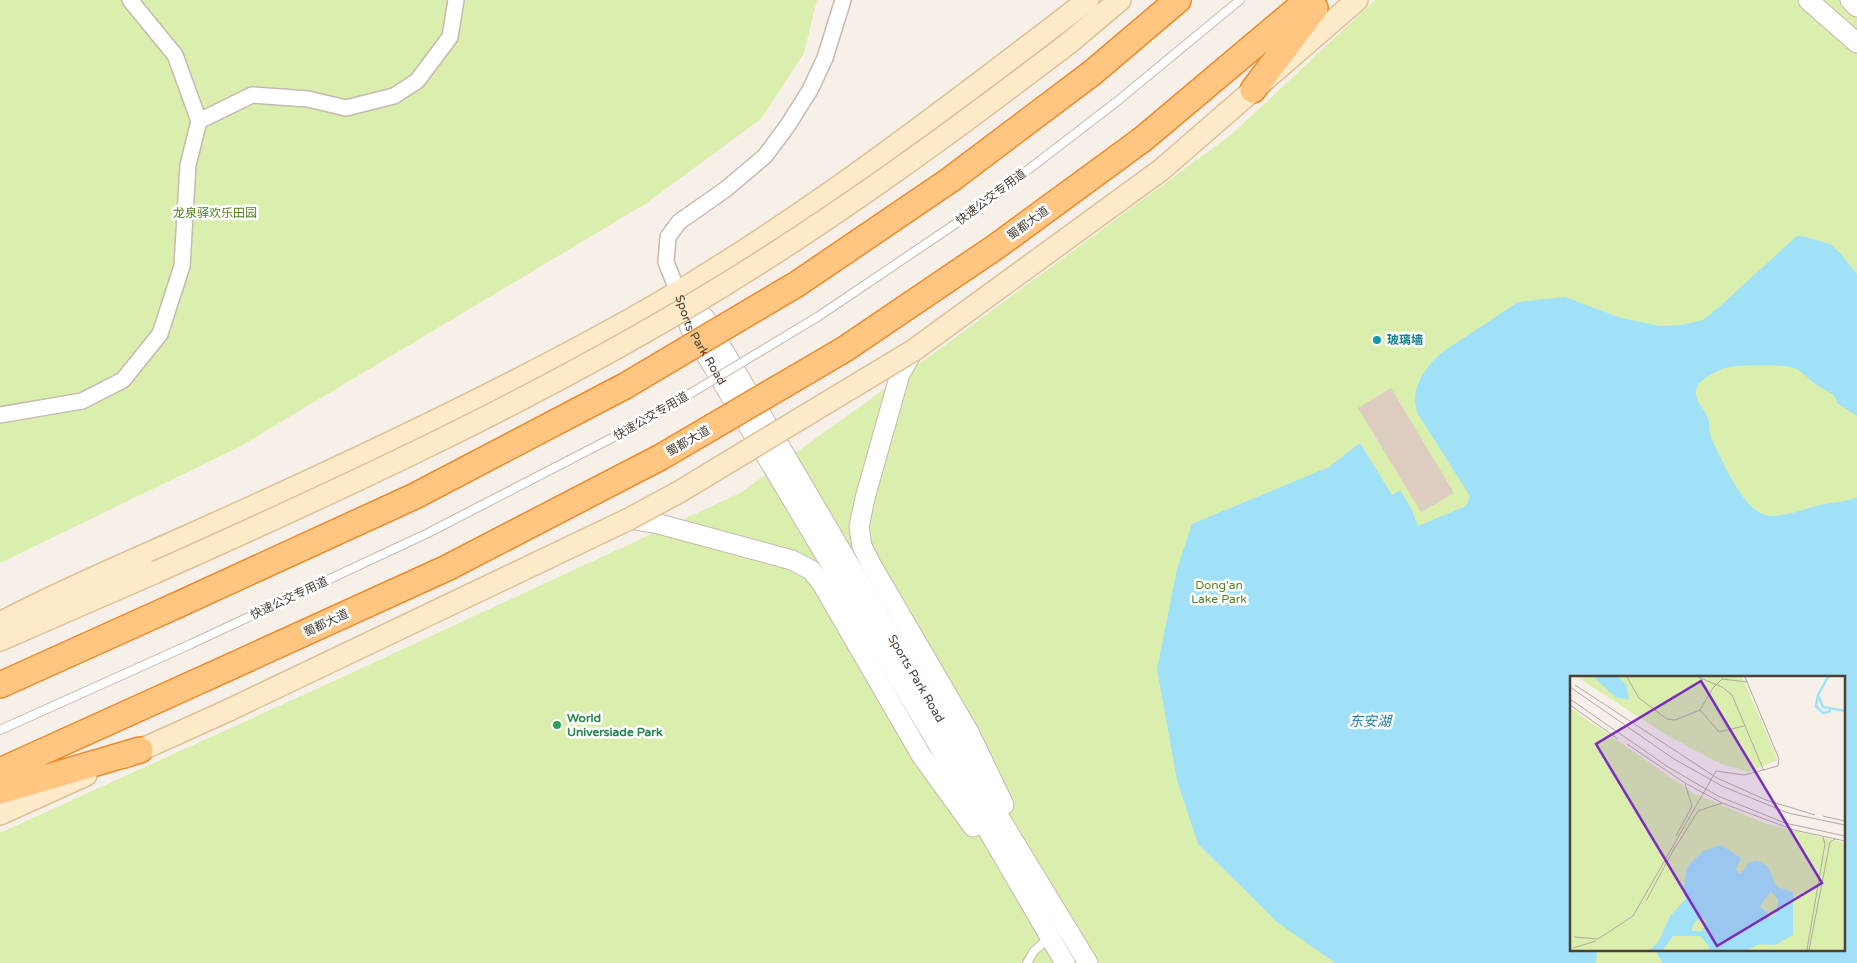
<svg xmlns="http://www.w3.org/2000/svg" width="1857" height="963" font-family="'Varela Round','Noto Sans SC',sans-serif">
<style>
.green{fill:#daeeae;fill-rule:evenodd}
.water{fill:#a0e1f8}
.building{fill:#dccdc0}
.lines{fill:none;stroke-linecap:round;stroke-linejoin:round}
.service-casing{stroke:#c6b9ad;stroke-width:10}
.minor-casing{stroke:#c6b9ad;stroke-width:18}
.tertiary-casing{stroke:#c6b9ad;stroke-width:21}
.secondary-casing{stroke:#dec096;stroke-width:24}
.trunk-casing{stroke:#ed8a2b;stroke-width:28}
.service{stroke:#fff;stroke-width:8}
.minor{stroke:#fff;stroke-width:15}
.tertiary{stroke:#fff;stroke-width:19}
.secondary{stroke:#ffeaca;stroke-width:21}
.trunk{stroke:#ffc682;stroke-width:25}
.service-bridge-casing{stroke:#c6b9ad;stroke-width:10;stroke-linecap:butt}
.secondary-bridge-casing{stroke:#dec096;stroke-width:24;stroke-linecap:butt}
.trunk-bridge-casing{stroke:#ed8a2b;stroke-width:28;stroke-linecap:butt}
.service-bridge{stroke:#fff;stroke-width:8}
.secondary-bridge{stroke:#ffeaca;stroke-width:21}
.trunk-bridge{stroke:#ffc682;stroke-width:25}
.culture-dot{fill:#0f9aa8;stroke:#fff;stroke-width:2}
.leisure-dot{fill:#2e9e5b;stroke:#fff;stroke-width:2}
.labels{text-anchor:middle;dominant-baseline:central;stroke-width:5;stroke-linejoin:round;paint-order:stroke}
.street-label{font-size:12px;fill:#4b4036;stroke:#fff}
.park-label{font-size:12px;fill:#558322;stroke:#fff}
.culture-label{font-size:12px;font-weight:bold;fill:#0d838f;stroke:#fff;text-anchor:start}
.leisure-label{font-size:12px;font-weight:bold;fill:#27864d;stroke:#fff;text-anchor:start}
.water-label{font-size:14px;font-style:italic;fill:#1f7c9f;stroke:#fff}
.inset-river{fill:none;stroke:#a0e1f8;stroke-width:2.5}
.inset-road{fill:none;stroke:#b2aaa1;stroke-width:1}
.view{fill:#7b2cbf;fill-opacity:0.15;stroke:#7b2cbf;stroke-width:2.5}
.inset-edge{fill:none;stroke:#4b4036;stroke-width:2.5}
</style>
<rect width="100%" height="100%" fill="#f6f0e9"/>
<path class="green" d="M0,0H817L804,53L761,119L645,204L239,447L0,563Z
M1375,0H1857V963H0V833L347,675L740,493L926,359L1232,134ZM1571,677H1843V949H1571Z"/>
<path class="water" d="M1797,236L1806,237L1830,244L1840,253L1857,274V416L1837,403C1836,393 1826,391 1818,386C1810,381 1803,371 1794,368C1785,364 1740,365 1729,367C1720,369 1701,378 1697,387C1692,399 1704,408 1708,418C1710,425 1709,433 1712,440C1723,461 1744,515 1771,516C1786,516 1802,510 1816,506C1830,502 1844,503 1857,497V963H1662L1655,949H1843V677H1571V949H1597L1596,963H1335L1277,922L1198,844L1177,780L1157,669L1177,569L1192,524L1329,467L1360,443L1392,495L1400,490L1412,510L1418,526L1466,506L1470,496L1418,414C1408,390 1426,365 1444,351L1518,302L1565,297L1621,318L1660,326L1681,325L1703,320L1718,308Z"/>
<path class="building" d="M1391,388L1454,493L1421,512L1358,408Z"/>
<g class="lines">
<defs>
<path id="service" d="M1115,103L1240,0
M0,730L191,644
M1027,963L1034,951L1049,938"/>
<path id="minor" d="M199,121L252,95L308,99L346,108L394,96L417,81L450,37L456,0
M678,292L666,262L668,237L679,222L726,189L765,156L788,125L810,90L825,58L843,0
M0,415L82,401L123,380L160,334L182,266L188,165L199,121L175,55L130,0"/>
<g id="tertiary">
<path d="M1808,0L1857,43"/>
<path d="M1850,0L1857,7"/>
<path id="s1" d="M679,295L690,328L940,748L1065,963"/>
<path id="s2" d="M681,295L704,317L953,741L1088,963"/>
<path d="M914,350L900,374L865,498L859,527L862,546L871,564L969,732L1004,805"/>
<path d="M629,519L659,524L792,560L811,570L822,584L921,755L973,827"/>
</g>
<path id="secondary" d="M1069,43L1120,0
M1161,170L1357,0
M0,623C68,587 142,557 212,525C341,467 469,407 593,340C770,246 929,122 1088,0
M0,640L156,572
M125,757L229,710
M0,814L86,775"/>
<path id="trunk" d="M1092,73L1178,0
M1253,90L1315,8
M1143,139L1308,0
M0,685L173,607
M0,771L210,676
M0,791L140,750"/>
</defs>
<use href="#service" class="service-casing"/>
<use href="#minor" class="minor-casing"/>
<use href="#tertiary" class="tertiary-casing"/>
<use href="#secondary" class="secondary-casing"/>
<use href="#trunk" class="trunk-casing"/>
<use href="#service" class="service"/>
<use href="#minor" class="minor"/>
<use href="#tertiary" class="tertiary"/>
<use href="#secondary" class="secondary"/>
<use href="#trunk" class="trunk"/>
<defs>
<path id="service-bridge" d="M191,644L428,533L643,422L819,316L973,212L1115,103"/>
<path id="secondary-bridge" d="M156,572C349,486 541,397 721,287C842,213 956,129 1069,43
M229,710L629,519L679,492L914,350L1161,170"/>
<path id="trunk-bridge" d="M173,607L415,496L625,386L797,284L950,180L1092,73
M210,676L447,568L661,457L845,349L997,246L1143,139"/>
</defs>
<use href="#service-bridge" class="service-bridge-casing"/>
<use href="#secondary-bridge" class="secondary-bridge-casing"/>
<use href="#trunk-bridge" class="trunk-bridge-casing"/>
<use href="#service-bridge" class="service-bridge"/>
<use href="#secondary-bridge" class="secondary-bridge"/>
<use href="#trunk-bridge" class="trunk-bridge"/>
</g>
<circle class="culture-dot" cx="1377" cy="340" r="5"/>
<circle class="leisure-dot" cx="557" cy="725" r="5"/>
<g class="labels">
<g class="street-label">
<text transform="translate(991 197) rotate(-37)">快速公交专用道</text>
<text transform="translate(1028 223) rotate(-36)">蜀都大道</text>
<text stroke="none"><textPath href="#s1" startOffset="50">Sports Park Road</textPath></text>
<text transform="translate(651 416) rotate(-30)">快速公交专用道</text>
<text transform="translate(688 441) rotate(-30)">蜀都大道</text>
<text transform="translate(289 598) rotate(-25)">快速公交专用道</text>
<text transform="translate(326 623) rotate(-25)">蜀都大道</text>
<text stroke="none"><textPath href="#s2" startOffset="451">Sports Park Road</textPath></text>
</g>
<g class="park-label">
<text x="215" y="213">龙泉驿欢乐田园</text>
<text x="1219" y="585">Dong'an<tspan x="1219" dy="14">Lake Park</tspan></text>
</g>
<g class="culture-label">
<text x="1387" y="340">玻璃墙</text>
</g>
<g class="leisure-label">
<text x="567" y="718">World<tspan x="567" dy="14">Universiade Park</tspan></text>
</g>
<g class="water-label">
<text x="1370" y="721">东安湖</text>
</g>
</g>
<g transform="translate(1570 676)">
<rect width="275" height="275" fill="#f6f0e9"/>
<path d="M7,1H172L208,84L178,96L151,88L98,60ZM0,32L125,118L197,148L275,167V274H0Z" fill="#daeeae"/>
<path d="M24,1H49L57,10L59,24L45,21ZM151,169L171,182L166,194L171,198L179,186L187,185L197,190L207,211L223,216V259L205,269L190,268L177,274H138L139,270L130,260H103L93,274H80L89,265L100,240L116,223L113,216L117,191L133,175ZM201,215L208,224L206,237L201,241L190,230ZM131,241L136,244L133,255H121L124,247Z" fill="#a0e1f8" fill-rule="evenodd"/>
<path class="inset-river" d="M258,1L248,19L253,31L275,35M248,19L246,30L253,37L261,35"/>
<path class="inset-road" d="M57,1L69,22L97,43L105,44L130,34L143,12L152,3L177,6M128,1L152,11L162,19L194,95M5,9L147,102L196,124L245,139M0,11L104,83L152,110L218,137L275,149M0,23L98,91L148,120L215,147L275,160M0,29L48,63M130,34L149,56L174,50M57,68L115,107L152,127L224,154L275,165M253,140L275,145M106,160L122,130L115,108M105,172L128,135L152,127M76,225L105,171M4,261L28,263L63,240L146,95L174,99L208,90L209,83L175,1M3,272L26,265M237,274L255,168L253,161M239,274L260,166L265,163"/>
<path class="view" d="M131,5L252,207L147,270L26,68Z"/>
<rect width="275" height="275" class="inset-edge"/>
</g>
</svg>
